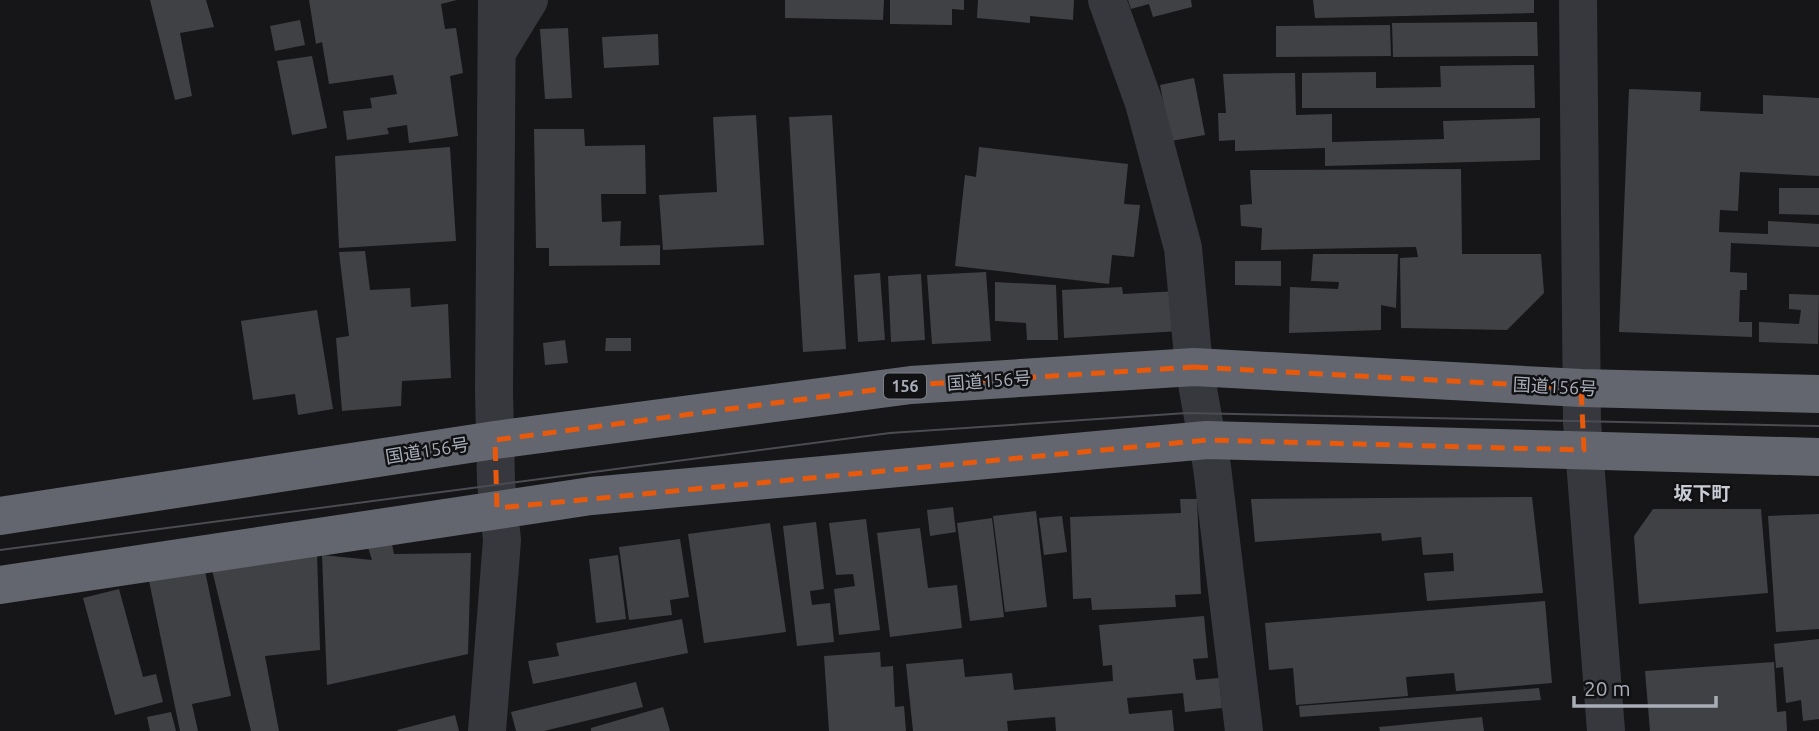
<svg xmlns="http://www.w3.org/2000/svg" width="1819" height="731" font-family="Ubuntu,'Noto Sans JP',sans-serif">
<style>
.building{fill:#404145}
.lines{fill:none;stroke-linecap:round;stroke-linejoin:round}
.minor{stroke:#37383d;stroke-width:38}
.highway{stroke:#63666e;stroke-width:38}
.tram{stroke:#4a4c52;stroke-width:2}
.marked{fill:none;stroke:#e8590c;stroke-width:5;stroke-dasharray:14 9;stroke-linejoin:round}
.labels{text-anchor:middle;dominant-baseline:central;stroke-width:5;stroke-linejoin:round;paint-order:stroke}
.shield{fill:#111113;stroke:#7b7e86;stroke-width:2}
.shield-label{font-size:16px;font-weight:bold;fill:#a8adb8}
.street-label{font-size:18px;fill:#a8adb8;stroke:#111113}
.neighbourhood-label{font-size:19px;font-weight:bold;fill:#c9ccd4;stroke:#111113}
</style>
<rect width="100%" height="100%" fill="#161618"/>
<path class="building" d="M150,0H206L214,27L180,33L192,96L175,100Z
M309,0H457L441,4L445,29L456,28L463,73L450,76L458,136L409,143L407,125L387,128L389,134L347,140L343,111L372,108L370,98L397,94L393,75L329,84L322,42L316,44Z
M785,0H884L883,20L785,18Z
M890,0H964V10L952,9V25L890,24Z
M978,0H1074L1073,20L1030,16V23L977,18Z
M1128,0H1191L1192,7L1153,17L1149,4L1131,9Z
M1313,0H1534V13L1315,18Z
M300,20L305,45L275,51L270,26Z
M1537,22L1538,56L1393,57L1392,23Z
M1390,25L1391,56L1276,57V26Z
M568,28L572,98L545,99L540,29Z
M658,34L659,65L604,68L602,37Z
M312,56L327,128L292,135L277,61Z
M1534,65L1535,108H1302V73L1376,72V88L1441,87L1440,66Z
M1295,73L1296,115L1332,114V142L1444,139L1443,121L1540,118V160L1325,166V148L1235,151V140L1219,141L1218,113H1226L1223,74Z
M1194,78L1205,135L1171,141L1160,85Z
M1629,89L1701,92L1700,111L1763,114V95L1819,98V176L1740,172L1738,211L1720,210L1719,232L1768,234V221L1819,224V247L1731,243L1730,272L1747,273V290H1740L1739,322H1752V337L1619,332Z
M756,115L764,245L663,250L659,195L717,192L713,117Z
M832,115L846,349L803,352L789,117Z
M534,129H584L585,146L645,145L646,194H601L602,222L621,221L620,246L660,245V265L549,266V248H536Z
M450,147L456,241L339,248L335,156Z
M979,147L1128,164L1124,204L1140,205L1134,257L1112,255L1109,284L955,266L965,175L976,177Z
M1461,169L1462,254H1541L1544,293L1507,330L1401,328L1400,258L1418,257L1416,247L1261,250L1262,228L1241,226L1240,205L1252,204L1250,170Z
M1779,188H1819V215L1779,214Z
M365,251L370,290L410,288L411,307L448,304L451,378L402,381L401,406L342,411L336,338L349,336L339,252Z
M1313,254H1398L1396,308L1381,305V330L1289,333L1290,287L1338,289L1339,282L1311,281Z
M1235,261H1281V286L1235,285Z
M986,272L991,341L932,344L927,275Z
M880,273L885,340L858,342L854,275Z
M921,274L925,340L891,342L888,276Z
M995,282L1056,285L1058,340H1027L1026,323L995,321Z
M1122,287L1123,294L1178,291L1180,331L1064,338L1062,290Z
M1789,294L1819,295L1818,344L1759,342V322L1799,324L1801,310L1789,309Z
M317,310L333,409L298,415L295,394L253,400L241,321Z
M606,338H631V351H605Z
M565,340L568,363L545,365L543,343Z
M1532,497L1543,593L1427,601L1424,573L1454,571L1453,553L1423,555L1421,537L1382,541L1381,533L1255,542L1251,499Z
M1180,499H1197L1201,594L1175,595L1176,607L1092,610L1091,598L1073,599L1070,517L1181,513Z
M953,507L956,532L930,536L927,510Z
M1653,509H1761L1768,593L1639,604L1634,536Z
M1036,511L1047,607L1005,612L993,516Z
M1819,514V629L1776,632L1768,516Z
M1062,516L1067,552L1044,555L1039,518Z
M992,518L1004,617L970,621L957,523Z
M866,519L880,630L839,635L834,589L855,586L853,574L836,575L829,523Z
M816,522L824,589L810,591L812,605L830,603L834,642L797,646L783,526Z
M770,523L786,632L704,643L688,534Z
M920,528L928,588L957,585L962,628L890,637L877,533Z
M391,539L394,554L471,553L468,654L327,685L322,555L372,560L366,541Z
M680,539L689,597L670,600L672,615L629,620L619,547Z
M317,552L320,650L265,656L279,731H251L212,570Z
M618,555L626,619L596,623L589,559Z
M205,571L231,696L192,704L198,731H180L148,576Z
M119,589L143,677L156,674L163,702L115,715L83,598Z
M1545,601L1552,683L1456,691L1454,673L1406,677L1408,696L1296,705L1293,668L1269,670L1265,623Z
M1204,616L1208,658L1193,659L1196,680L1219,678L1222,708L1185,712L1183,693L1127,698L1129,714L1172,710L1174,731H1056L1055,717L1007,721L1008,731H913L906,664L963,659L965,677L1012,673L1014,690L1113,681L1112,665L1103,666L1099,625Z
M682,619L688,653L533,684L528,661L559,656L556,643Z
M1819,639V719L1803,721L1801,700L1786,703L1783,667L1776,668L1774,644Z
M880,652L881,667L893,666L895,707L904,706L906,731H829L824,656Z
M1774,662L1777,712L1786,711L1787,731H1650L1645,671Z
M636,682L643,707L544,731H516L511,712Z
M1539,688L1541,700L1300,717L1299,706Z
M663,707L670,731H591V728Z
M171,712L176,731H150L147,717Z
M455,715L459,731H398L397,730Z
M1482,717L1484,731H1380L1379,727Z"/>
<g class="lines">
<path class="minor" d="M1107,0L1144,103L1183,248L1194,367L1212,467L1244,731
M1578,0L1582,422L1606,731
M497,52L529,0
M487,731L502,540L496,482L494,391L497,0"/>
<path class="highway" d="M0,516L495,440L911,385L1194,367L1581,388L1819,394
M0,585L591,496L1207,440L1819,457"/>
<path class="tram" d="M0,550L890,433L1187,413L1819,426"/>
</g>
<path class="marked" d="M1194,367L1581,388L1584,450L1207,440L497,508L495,440L911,385Z"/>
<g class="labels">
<rect class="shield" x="884" y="373.5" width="42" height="25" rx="5"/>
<g class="shield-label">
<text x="905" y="386">156</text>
</g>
<g class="street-label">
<text transform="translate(989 380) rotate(-4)">国道156号</text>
<text transform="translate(1555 386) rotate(3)">国道156号</text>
<text transform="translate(427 450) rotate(-9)">国道156号</text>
</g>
<g class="neighbourhood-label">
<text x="1702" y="493">坂下町</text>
</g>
</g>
<path d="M1574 696v10h142v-10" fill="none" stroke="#a8adb8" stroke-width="3.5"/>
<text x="1584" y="696" font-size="21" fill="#a8adb8" stroke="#111113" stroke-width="5" paint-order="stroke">20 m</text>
</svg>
